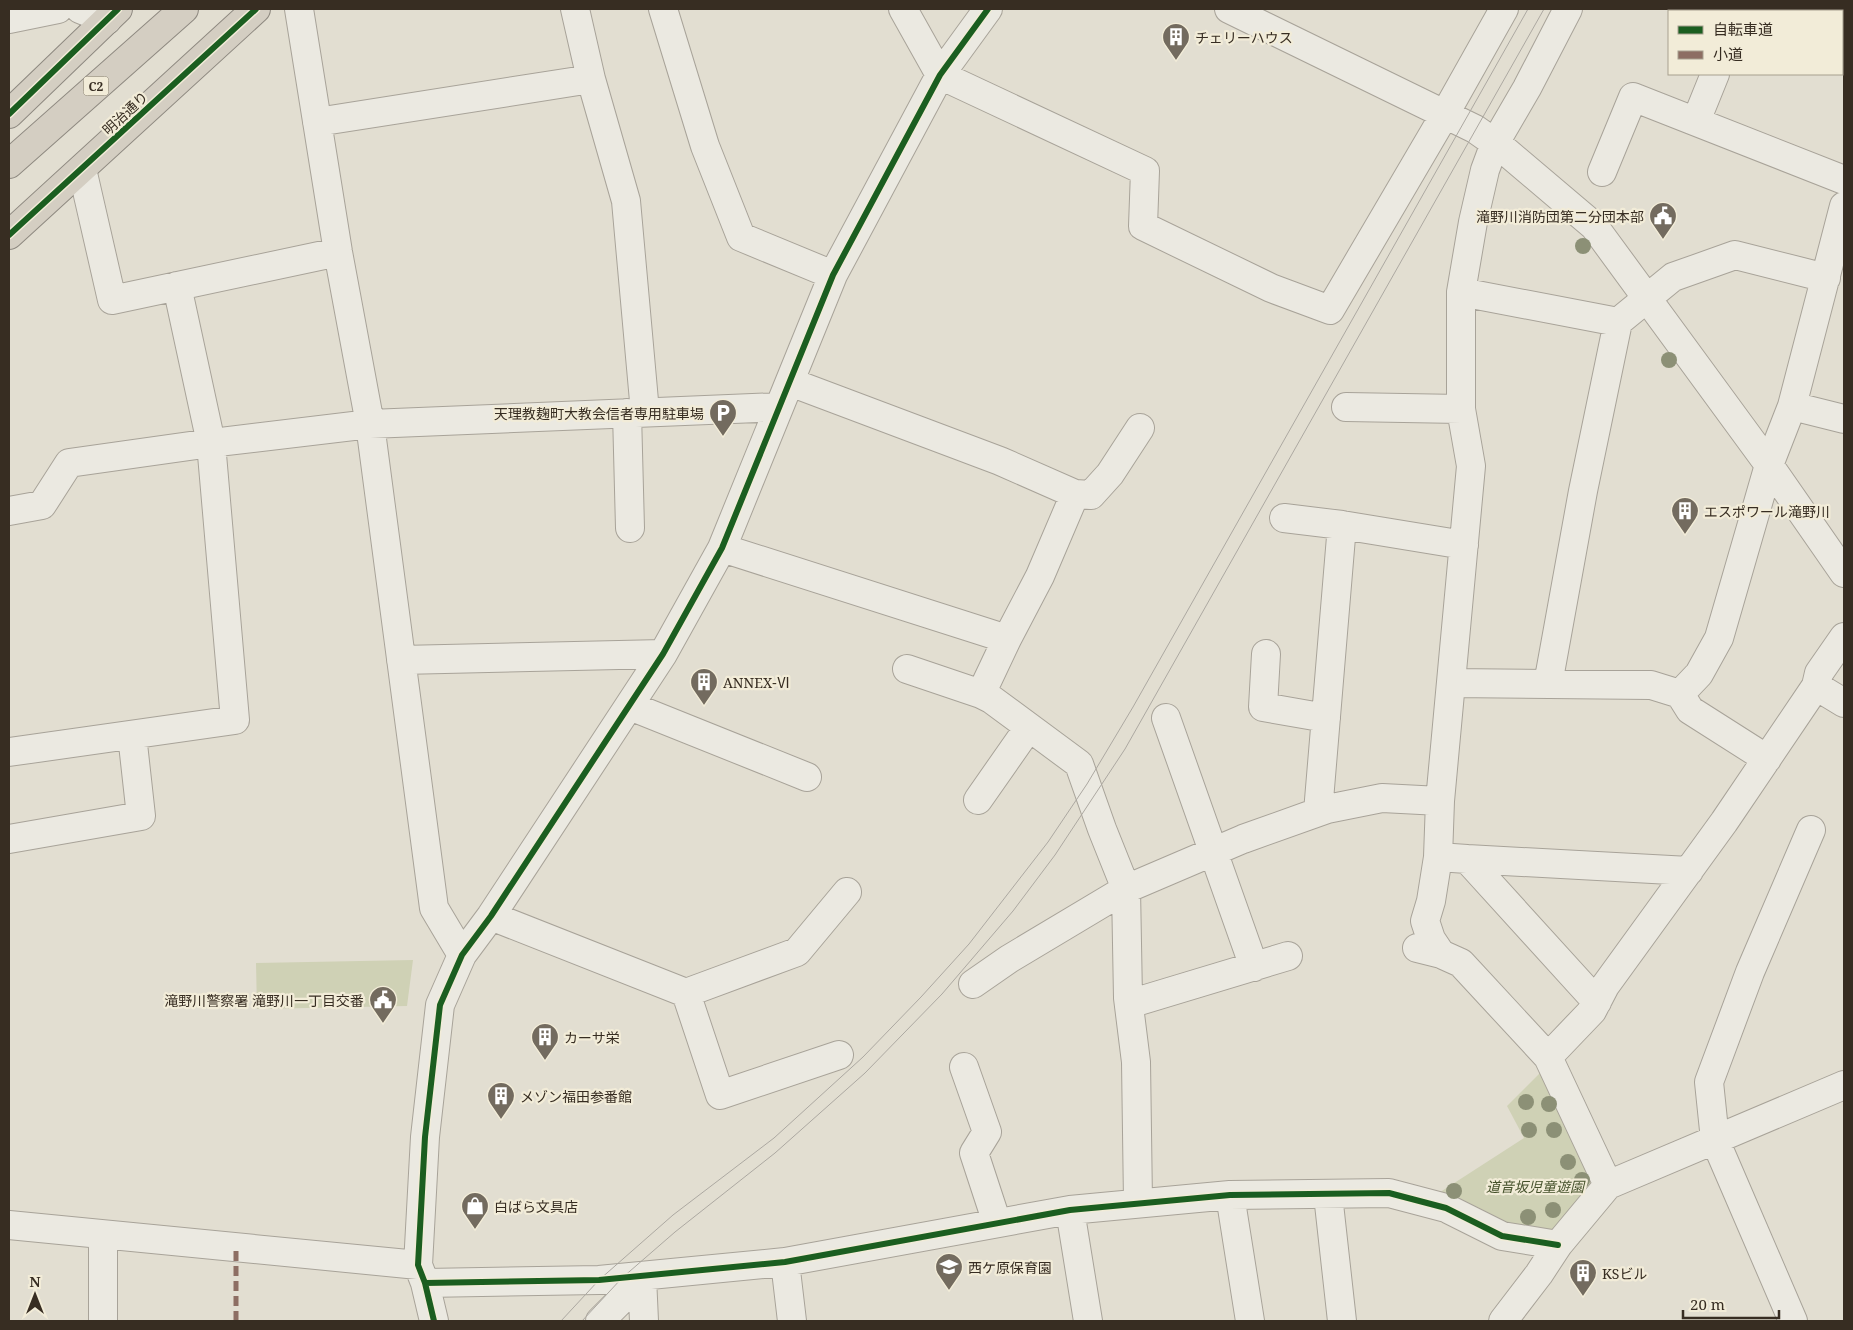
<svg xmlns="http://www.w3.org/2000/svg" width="1853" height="1330" font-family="'Noto Serif','Noto Sans JP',serif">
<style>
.green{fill:#cfd1b5}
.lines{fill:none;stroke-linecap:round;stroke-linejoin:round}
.minor-casing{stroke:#a8a399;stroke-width:30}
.highway-casing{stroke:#8e8980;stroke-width:30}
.minor{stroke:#ebe9e1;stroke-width:28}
.highway{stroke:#d4cec2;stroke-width:28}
.tram{stroke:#aca8a1;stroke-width:1}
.quiet{stroke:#8d6e63;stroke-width:5;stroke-dasharray:10 5;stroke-linecap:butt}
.cycleway-casing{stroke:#f2ecd8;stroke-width:9}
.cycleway{stroke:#1b5e20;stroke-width:6}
.tree{fill:#8c9076}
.labels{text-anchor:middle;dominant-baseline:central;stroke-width:4.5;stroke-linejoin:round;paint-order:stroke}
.shield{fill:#f2ecd8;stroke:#6f6659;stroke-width:1}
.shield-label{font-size:12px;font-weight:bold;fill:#372d22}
.poi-label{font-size:14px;fill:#372d22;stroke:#f2ecd8;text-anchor:start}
.street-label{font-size:14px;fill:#372d22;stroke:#f2ecd8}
.park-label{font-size:14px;font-style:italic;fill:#45512b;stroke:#f2ecd8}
</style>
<rect width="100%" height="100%" fill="#e2ded1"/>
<path class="green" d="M413,960L407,1006L257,1009L256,963Z
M1542,1071L1598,1182L1549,1234L1536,1233L1431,1198L1524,1138L1507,1106Z"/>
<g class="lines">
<defs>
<path id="minor" d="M80,9L107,20
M299,9L338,252L370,424L434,908L462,955
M663,9L705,146L741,237L833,275
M903,9L940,75L1145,171L1143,226L1271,288L1330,310L1445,114L1504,9
M1229,9L1475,129L1502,148L1594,226L1769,465L1844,573
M1568,9L1527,88L1495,143L1485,170L1473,222L1461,292V409L1471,466L1440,801L1438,857L1467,859L1597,1002
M1741,11L1742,9
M9,19L58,9
M591,79L626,201L645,412
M1696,121L1715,74
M317,122L591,79L575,9
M82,169L112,300L338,252
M1602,172L1633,97L1844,180
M1461,292L1618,322L1673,277L1735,255L1826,278
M790,382L1000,461L1075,494L1040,576L1007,639L981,694L991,699L1079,764L1102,829L1126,889L1128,998L1136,1062L1138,1202
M1792,406L1844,419
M1346,407L1461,409
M627,413L630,528
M1075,494L1091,495L1110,474L1140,428
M9,511L42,505L69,463L211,443L370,424L779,407
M1284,518L1342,525L1464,545
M722,548L1007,639
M1844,637L1819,673L1816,686L1844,703
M1266,654L1263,707L1326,718
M401,660L663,654
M907,669L981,694
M1451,683L1651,685L1680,694L1699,674L1719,638L1769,465L1792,406L1844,206
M1548,684L1583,491L1618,322
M1680,694L1690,710L1767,759
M630,706L807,777
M1166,718L1254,967
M9,752L235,720L211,443L177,286
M978,800L1029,727
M1318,812L1342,525
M9,839L141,816L132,735
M1438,857L1431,901L1425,921L1431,939L1441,954
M1467,859L1689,871
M491,916L686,993L797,952L847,892
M1417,948L1441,954L1461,963L1548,1057L1608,1185
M973,984L1009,959L1126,889L1243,839L1327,809L1382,798L1440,801
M686,993L720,1095L839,1055
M1129,1004L1288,956
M1548,1057L1592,1011L1605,986L1724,822L1816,686
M964,1067L987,1132L974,1153L997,1223
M1230,1195L1250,1321
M1328,1195L1342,1321
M1070,1210L1088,1321
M9,1225L418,1265
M785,1262L792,1321
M642,1277L644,1321
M425,1283L599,1280L785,1262L1070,1210L1230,1195L1389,1193L1446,1208L1502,1236L1558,1245
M103,1321V1235
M434,1321L425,1283L418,1265L425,1137L440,1005L462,955L491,916L663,654L722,548L833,275L940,75L988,9
M600,1321L641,1280
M1503,1321L1539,1274L1558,1245L1608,1185L1844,1085
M1793,1321L1715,1140L1709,1082L1750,972L1811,830"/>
<path id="highway" d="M9,114L118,9
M9,164L184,9
M9,235L256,9"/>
</defs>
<use href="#minor" class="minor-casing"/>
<use href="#highway" class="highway-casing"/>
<use href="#minor" class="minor"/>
<use href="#highway" class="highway"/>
<path class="tram" d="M561,1321L599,1280L673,1215L774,1138L863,1057L921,997L969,944L1048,842L1087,784L1133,707L1528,9
M582,1321L622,1278L675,1232L775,1153L865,1073L942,994L1013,911L1055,855L1125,749L1544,9"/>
<path class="quiet" d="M236,1321V1248"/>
<defs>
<path id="cycleway" d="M9,114L118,9
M9,235L256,9
M425,1283L599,1280L785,1262L1070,1210L1230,1195L1389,1193L1446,1208L1502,1236L1558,1245
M434,1321L425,1283L418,1265L425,1137L440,1005L462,955L491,916L663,654L722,548L833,275L940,75L988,9"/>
</defs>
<use href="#cycleway" class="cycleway-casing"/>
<use href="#cycleway" class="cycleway"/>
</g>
<g class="tree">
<circle cx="1583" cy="246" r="8"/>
<circle cx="1669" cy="360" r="8"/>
<circle cx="1526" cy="1102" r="8"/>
<circle cx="1549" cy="1104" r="8"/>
<circle cx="1529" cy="1130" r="8"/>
<circle cx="1554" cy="1130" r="8"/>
<circle cx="1568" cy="1162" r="8"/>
<circle cx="1582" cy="1180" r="8"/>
<circle cx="1454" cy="1191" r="8"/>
<circle cx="1553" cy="1210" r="8"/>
<circle cx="1528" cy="1217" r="8"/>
</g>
<defs>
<symbol id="building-pin" viewBox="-11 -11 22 30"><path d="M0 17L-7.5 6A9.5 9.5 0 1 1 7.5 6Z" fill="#736b5f" stroke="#f2ecd8"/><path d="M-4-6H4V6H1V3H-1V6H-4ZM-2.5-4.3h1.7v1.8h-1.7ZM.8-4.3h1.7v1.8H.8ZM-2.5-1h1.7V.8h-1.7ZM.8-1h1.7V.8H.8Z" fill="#fff"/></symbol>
<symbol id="civic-pin" viewBox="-11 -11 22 30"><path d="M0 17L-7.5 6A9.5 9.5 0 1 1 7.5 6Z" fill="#736b5f" stroke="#f2ecd8"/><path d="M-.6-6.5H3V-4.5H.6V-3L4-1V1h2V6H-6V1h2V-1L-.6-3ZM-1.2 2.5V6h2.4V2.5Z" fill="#fff"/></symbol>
<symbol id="parking-pin" viewBox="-11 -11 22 30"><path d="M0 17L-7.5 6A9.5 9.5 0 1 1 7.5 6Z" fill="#736b5f" stroke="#f2ecd8"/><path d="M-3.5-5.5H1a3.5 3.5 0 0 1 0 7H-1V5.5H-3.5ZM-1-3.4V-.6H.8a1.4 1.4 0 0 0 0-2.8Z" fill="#fff"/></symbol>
<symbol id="shop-pin" viewBox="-11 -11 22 30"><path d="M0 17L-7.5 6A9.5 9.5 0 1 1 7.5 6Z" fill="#736b5f" stroke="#f2ecd8"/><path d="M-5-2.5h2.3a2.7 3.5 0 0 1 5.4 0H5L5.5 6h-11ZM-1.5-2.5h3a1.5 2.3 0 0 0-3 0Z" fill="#fff"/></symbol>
<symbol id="school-pin" viewBox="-11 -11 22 30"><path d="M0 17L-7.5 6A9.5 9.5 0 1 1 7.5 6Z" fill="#736b5f" stroke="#f2ecd8"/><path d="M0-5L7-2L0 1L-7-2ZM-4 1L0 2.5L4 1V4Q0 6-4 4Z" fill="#fff"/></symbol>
</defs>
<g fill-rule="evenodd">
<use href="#building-pin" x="1160" y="21" width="32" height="43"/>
<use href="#civic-pin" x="1647" y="200" width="32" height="43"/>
<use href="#parking-pin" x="707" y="397" width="32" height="43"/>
<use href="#building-pin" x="1669" y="495" width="32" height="43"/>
<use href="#building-pin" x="688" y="666" width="32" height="43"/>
<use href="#civic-pin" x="367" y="984" width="32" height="43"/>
<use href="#building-pin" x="529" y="1021" width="32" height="43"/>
<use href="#building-pin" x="485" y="1080" width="32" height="43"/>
<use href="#shop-pin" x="459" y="1190" width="32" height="43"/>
<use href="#school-pin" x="933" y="1251" width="32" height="43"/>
<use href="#building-pin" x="1567" y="1257" width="32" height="43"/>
</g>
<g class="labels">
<rect class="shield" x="83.5" y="76.5" width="25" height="19" rx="4"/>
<g class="shield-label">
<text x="96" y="86">C2</text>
</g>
<g class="poi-label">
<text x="1195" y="37">チェリーハウス</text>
<text x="1644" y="216" text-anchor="end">滝野川消防団第二分団本部</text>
<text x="704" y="413" text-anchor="end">天理教麹町大教会信者専用駐車場</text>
<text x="1704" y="511">エスポワール滝野川</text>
<text x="723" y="682">ANNEX-Ⅵ</text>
<text x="364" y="1000" text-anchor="end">滝野川警察署 滝野川一丁目交番</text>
<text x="564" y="1037">カーサ栄</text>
<text x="520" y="1096">メゾン福田参番館</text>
<text x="494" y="1206">白ばら文具店</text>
<text x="968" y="1267">西ケ原保育園</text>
<text x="1602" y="1273">KSビル</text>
</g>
<g class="street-label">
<text transform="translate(125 113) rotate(-43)">明治通り</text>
</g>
<g class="park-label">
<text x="1535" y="1186">道音坂児童遊園</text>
</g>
</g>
<rect width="1853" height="1330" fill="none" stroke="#372d22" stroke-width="20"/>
<rect x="1668" y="10" width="175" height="65" fill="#f2ecd8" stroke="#a7a08f"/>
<rect x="1678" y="26" width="25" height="8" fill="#1b5e20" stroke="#a7a08f"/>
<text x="1713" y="35" font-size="15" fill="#372d22">自転車道</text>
<rect x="1678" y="51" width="25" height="8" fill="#8d6e63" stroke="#a7a08f"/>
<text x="1713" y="60" font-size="15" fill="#372d22">小道</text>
<g transform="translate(35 1295)" stroke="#f2ecd8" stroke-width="4" paint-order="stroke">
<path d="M0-4L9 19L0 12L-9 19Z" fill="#372d22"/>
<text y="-8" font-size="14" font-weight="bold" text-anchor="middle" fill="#372d22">N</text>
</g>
<path d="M1683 1310v8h96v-8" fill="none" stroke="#372d22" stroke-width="2.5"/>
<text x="1690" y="1310" font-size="15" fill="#372d22" stroke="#f2ecd8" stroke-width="4" paint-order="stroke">20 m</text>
</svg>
